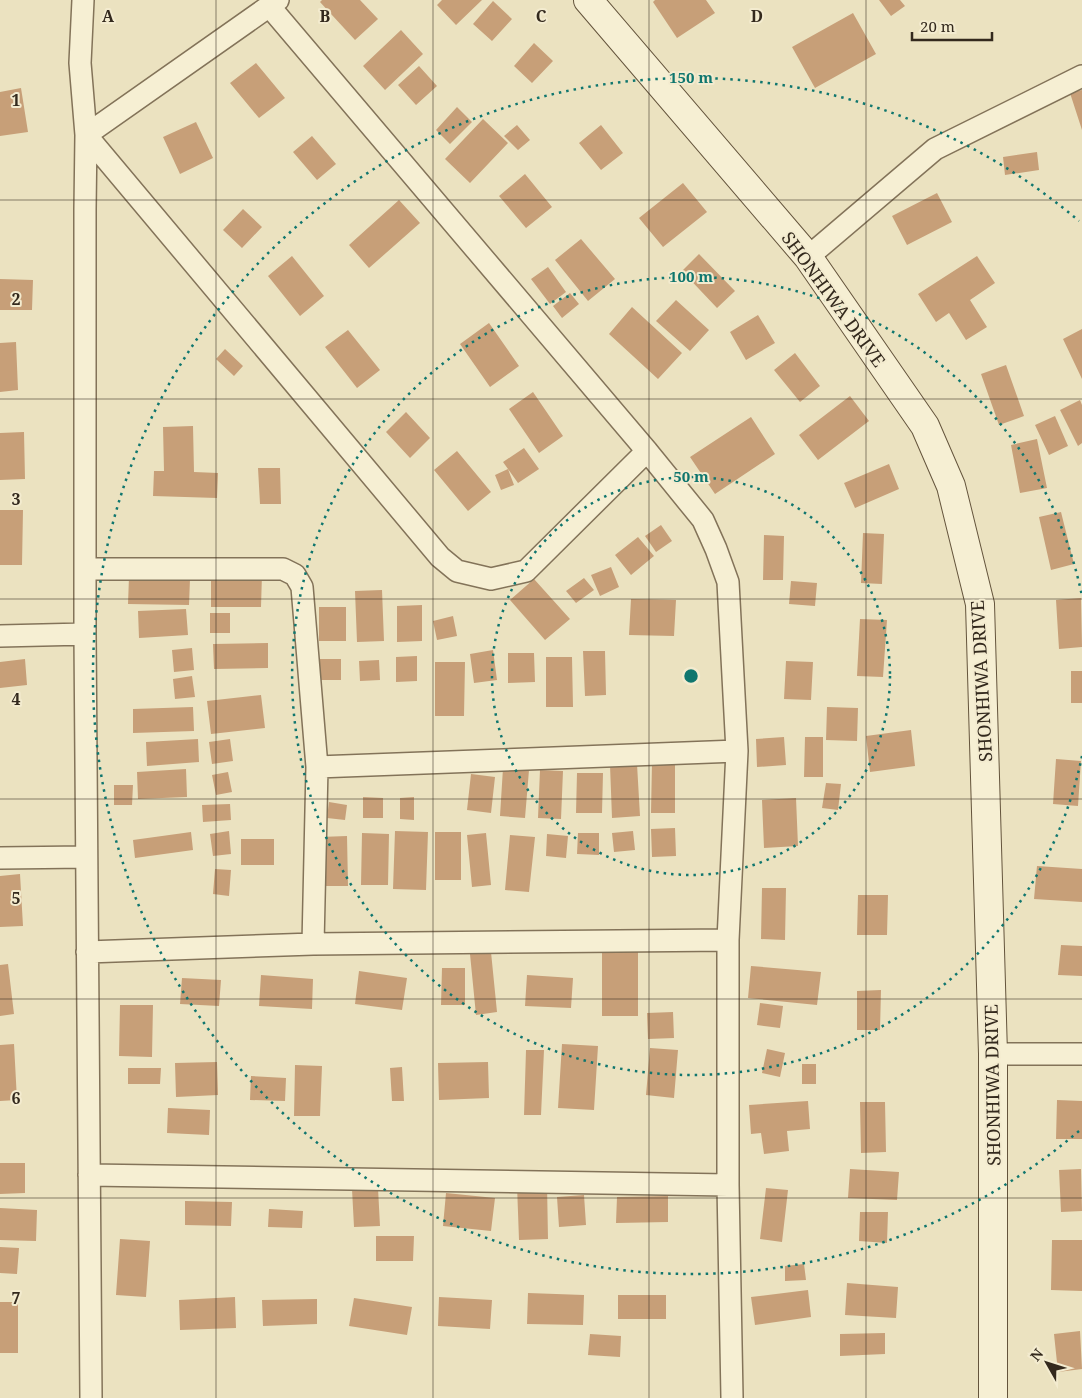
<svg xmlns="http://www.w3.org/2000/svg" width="1082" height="1398" font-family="'Noto Serif',serif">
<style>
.building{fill:#c79f78}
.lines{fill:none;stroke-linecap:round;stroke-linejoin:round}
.street-casing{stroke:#837359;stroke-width:24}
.secondary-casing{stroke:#64543c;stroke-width:30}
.street{stroke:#f6efd3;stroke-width:21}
.secondary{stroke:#f6efd3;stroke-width:28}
.grid{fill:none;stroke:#33291d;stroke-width:1;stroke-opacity:0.55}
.ring{fill:none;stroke:#0f766e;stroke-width:2.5;stroke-dasharray:2.5 5}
.labels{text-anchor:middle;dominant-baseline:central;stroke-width:4;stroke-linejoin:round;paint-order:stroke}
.street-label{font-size:18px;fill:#33291d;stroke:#f3ebcf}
.grid-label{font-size:16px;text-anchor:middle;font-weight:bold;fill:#33291d;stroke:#f3ebcf;stroke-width:4;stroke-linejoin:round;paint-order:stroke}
.centre{fill:#0f766e;stroke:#f3ebcf;stroke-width:2.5}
.ring-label{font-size:15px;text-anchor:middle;font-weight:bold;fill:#0f766e;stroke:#f3ebcf;stroke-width:4;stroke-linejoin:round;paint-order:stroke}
</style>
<rect width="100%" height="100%" fill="#ebe2c0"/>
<path class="building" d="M322,0H360L378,19L355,40L320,2Z
M442,0H482L456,25L437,5Z
M655,0H706L715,13L677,38L653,2Z
M879,0H900L905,6L891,16Z
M493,1L512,19L492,41L473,24Z
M853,13L876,54L815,88L792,47Z
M401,30L423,54L385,90L363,66Z
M534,43L553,61L532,83L514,66Z
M256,63L285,98L259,118L230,83Z
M419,66L437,86L416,105L398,85Z
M21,88L28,132L0,136V92Z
M1082,90V130L1070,93Z
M457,107L472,122L450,144L436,130Z
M483,119L508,143L470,183L445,159Z
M196,122L213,158L180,174L163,137Z
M517,125L530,140L518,150L504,136Z
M601,125L623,153L601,170L579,143Z
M312,136L336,164L317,180L293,152Z
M1037,152L1039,170L1005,175L1003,157Z
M525,174L552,207L526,228L499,196Z
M683,183L707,212L663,247L639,218Z
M937,193L952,222L907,245L892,216Z
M399,200L420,223L369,268L349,245Z
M243,209L262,227L242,248L223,230Z
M581,239L615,279L588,301L555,260Z
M699,254L735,291L717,308L682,271Z
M292,256L324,296L300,316L268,276Z
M977,256L995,283L970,300L987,327L966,340L949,313L936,322L918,294Z
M548,267L566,292L550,304L531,279Z
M0,279L33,280L32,310H0Z
M570,293L579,304L562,318L553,306Z
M676,300L709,330L690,351L656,321Z
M632,307L682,353L658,379L609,334Z
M758,315L775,343L746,360L730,332Z
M489,323L519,366L490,387L460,344Z
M1082,329V379L1063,339Z
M348,330L380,370L357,388L325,347Z
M16,342L18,390L0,392V343Z
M225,349L243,366L234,376L216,359Z
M795,353L820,386L800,402L774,370Z
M1006,365L1024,416L999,425L981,374Z
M533,392L563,436L539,453L509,409Z
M850,396L869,421L818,460L799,435Z
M1080,400L1082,405V443L1078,446L1060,410Z
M406,412L430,438L410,458L386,432Z
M1055,416L1068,446L1049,455L1035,425Z
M751,417L775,454L715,494L690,457Z
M193,426L194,472L218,473L217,498L153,496L154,471H164L163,427Z
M24,432L25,479L0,480V433Z
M1037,439L1047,488L1020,493L1011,445Z
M524,448L539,469L518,483L503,462Z
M457,451L491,492L468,511L434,470Z
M889,464L899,489L855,508L844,483Z
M258,468H280L281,504H260Z
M508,469L514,485L501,490L495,475Z
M0,510H23L22,565H0Z
M1061,512L1074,564L1051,570L1039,517Z
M661,525L672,541L656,552L645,536Z
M863,533L884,534L882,584L861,583Z
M764,535L784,536L783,580H763Z
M638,537L654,556L631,575L615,555Z
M611,567L619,587L600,596L591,575Z
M211,574H262L261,607H211Z
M129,577L190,579L189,605L128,604Z
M584,578L594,590L576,603L566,591Z
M534,579L570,619L545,640L510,600Z
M791,581L817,583L815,606L789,604Z
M382,590L384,641L357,642L355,591Z
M1081,598L1082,647L1059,649L1056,600Z
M631,599L676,600L674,636L629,635Z
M422,605V641L397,642V606Z
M319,607H346V641H319Z
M186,609L188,635L139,638L138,611Z
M210,613H230V633H210Z
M453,616L457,636L437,640L433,621Z
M860,619L887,620L883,677L857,676Z
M268,643V668L214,669L213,644Z
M192,648L194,670L174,672L172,650Z
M493,650L497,680L474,683L470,654Z
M583,651H605L606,695L585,696Z
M508,653H534L535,682L508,683Z
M417,656V681L396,682V657Z
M546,657H572L573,707H546Z
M25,659L27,685L0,688V662Z
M318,659H341V680H319Z
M379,660L380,680L360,681L359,661Z
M786,661L813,662L811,700L784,699Z
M435,662H465L464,716H435Z
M1071,671H1082V703H1071Z
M192,676L195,697L175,699L173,679Z
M261,695L265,728L211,734L207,701Z
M193,707L194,731L133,733V709Z
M827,707L858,708L857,741L826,740Z
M911,730L915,766L870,772L866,736Z
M784,737L786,765L757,767L756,739Z
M805,737H823V777H804Z
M198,739L199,762L147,766L146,742Z
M230,739L233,761L212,764L209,742Z
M1056,759L1081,761L1078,806L1053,804Z
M652,762L675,763V813H651Z
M637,764L640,816L612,818L610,765Z
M503,768L529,770L525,818L500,816Z
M186,769L187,797L138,799L137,772Z
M540,770L563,771L561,819L538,818Z
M228,772L232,792L216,795L212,775Z
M577,773H603L602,813H576Z
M471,774L495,777L491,813L467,810Z
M826,783L841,784L838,810L822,808Z
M114,785H133L132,805H114Z
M363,797L383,798V818H363Z
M414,797V820L400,819V798Z
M796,798L798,846L764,848L762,800Z
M329,802L347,805L345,820L327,818Z
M230,804L231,820L203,822L202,805Z
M675,828L676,856L652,857L651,829Z
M229,831L231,854L213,856L210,834Z
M395,831L428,832L426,890L393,889Z
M633,831L635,850L614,852L612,833Z
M191,832L193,850L135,858L133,840Z
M435,832H461V880H435Z
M362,833L389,834L388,885H361Z
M486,833L491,885L472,887L467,835Z
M578,833H599V855L577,854Z
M547,834L568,836L566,858L546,856Z
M510,835L535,837L529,892L505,890Z
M347,836L348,886H320V837Z
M241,839H274V865H241Z
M1037,866L1082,869V902L1034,899Z
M215,869L231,870L229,896L213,894Z
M20,874L23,926L0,927V876Z
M762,888H786L785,940L761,939Z
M858,895H888L887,935H857Z
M1061,945L1082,946V976L1058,975Z
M602,947H638V1016H602Z
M491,952L497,1012L476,1015L470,954Z
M8,964L14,1014L0,1016V965Z
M751,966L821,972L817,1005L748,998Z
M442,968H465V1005H441Z
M359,971L407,978L402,1010L355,1004Z
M261,975L313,979L312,1009L259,1006Z
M527,975L573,978L571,1008L525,1006Z
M182,978L221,980L219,1006L180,1004Z
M881,990L880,1030H857V991Z
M760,1003L783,1006L780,1028L757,1025Z
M120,1005H153L152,1057L119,1056Z
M673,1012L674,1038L648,1039L647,1013Z
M14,1044L17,1100L0,1101V1045Z
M562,1044L598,1046L594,1110L558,1108Z
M650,1048L678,1050L674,1098L646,1095Z
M767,1049L785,1053L780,1077L762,1073Z
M526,1050H544L541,1115H524Z
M217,1062L218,1095L176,1097L175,1063Z
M488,1062L489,1098L439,1100L438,1063Z
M802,1064H816V1084H802Z
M295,1065L322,1066L320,1116H294Z
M402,1067L404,1101H392L390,1068Z
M128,1068H161L160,1084H128Z
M251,1076L286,1078L285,1101L250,1100Z
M1057,1100L1082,1101V1139H1056Z
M808,1101L810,1129L787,1131L789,1151L764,1154L761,1133L751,1134L749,1105Z
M860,1102H885L886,1152L861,1153Z
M168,1108L210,1110L209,1135L167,1133Z
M0,1163H25V1193L0,1194Z
M850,1169L899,1172L897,1200L848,1198Z
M1081,1169L1082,1211L1061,1212L1059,1170Z
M547,1184L548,1239L519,1240L517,1185Z
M378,1188L380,1226L354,1227L352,1189Z
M766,1188L788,1190L782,1242L760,1239Z
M446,1193L495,1198L491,1231L443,1226Z
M584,1195L586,1225L559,1227L557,1197Z
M668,1196V1222L616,1223L617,1197Z
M185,1201L232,1202L231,1226L185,1225Z
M0,1208L37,1210L36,1241L0,1240Z
M269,1209L303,1211L302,1228L268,1227Z
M860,1212H888L887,1243L859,1241Z
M376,1236H414L413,1261H376Z
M120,1239L150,1241L146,1297L116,1295Z
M1052,1240H1082V1291L1051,1290Z
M0,1247L19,1248L17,1274L0,1273Z
M804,1264L806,1280L785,1281V1266Z
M847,1283L898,1287L896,1318L845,1315Z
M808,1290L811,1317L755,1325L751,1297Z
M528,1293L584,1295L583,1325L527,1324Z
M618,1295H666V1319H618Z
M235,1297L236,1328L180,1330L179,1300Z
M439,1297L492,1300L490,1329L438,1326Z
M354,1298L412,1307L407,1335L349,1326Z
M317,1299V1324L263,1326L262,1300Z
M0,1302H18V1353H0Z
M1080,1331L1082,1369L1058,1372L1054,1334Z
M885,1333V1354L840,1356V1334Z
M590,1334L621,1336L620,1357L588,1355Z"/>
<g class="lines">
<defs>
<path id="street" d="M83,0L80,63L86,135L440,557L457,571L491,579L526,571L647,451
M270,7L647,451L703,520L716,549L728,582L737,751L728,940V1185L732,1397
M808,257L935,149L1082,76
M85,569H283L295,575L302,587L317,767L313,944
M0,636L85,634
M317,767L737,751
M0,858L86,857
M87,952L313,944L728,940
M993,1054H1082
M89,1175L728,1185
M91,1398L85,634V209L86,135L278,0"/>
<path id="secondary" d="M588,0L808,257L925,426L951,486L980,604L993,1054V1398"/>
</defs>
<use href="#street" class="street-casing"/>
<use href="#secondary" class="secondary-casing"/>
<use href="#street" class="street"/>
<use href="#secondary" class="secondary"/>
</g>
<path class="grid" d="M216,0V1398M433,0V1398M649,0V1398M866,0V1398M0,200H1082M0,399H1082M0,599H1082M0,799H1082M0,999H1082M0,1198H1082"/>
<g class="ring">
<circle cx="691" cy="676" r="199"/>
<path d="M1082 756A399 399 0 1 1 1082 596"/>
<path d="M1079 1131A598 598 0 1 1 1079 221"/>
</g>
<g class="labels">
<g class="street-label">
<text transform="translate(834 299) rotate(54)">SHONHIWA DRIVE</text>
<text transform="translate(981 681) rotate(-93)">SHONHIWA DRIVE</text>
<text transform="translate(992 1085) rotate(-91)">SHONHIWA DRIVE</text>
</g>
</g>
<g class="grid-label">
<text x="108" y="22">A</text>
<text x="325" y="22">B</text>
<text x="541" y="22">C</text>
<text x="757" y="22">D</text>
<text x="16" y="106">1</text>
<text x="16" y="305">2</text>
<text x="16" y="505">3</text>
<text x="16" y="705">4</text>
<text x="16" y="904">5</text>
<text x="16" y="1104">6</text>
<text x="16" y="1304">7</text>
</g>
<circle cx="691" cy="676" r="8" class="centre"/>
<g class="ring-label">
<text x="691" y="83">150 m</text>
<text x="691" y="282">100 m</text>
<text x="691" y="482">50 m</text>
</g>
<g transform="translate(1047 1363) rotate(309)" stroke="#f3ebcf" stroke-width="4" paint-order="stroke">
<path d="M0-4L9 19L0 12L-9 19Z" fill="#33291d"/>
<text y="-8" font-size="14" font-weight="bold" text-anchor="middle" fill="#33291d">N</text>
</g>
<path d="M912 32v8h80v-8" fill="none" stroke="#33291d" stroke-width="2.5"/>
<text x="920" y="32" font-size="15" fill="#33291d" stroke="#f3ebcf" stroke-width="4" paint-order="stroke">20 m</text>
</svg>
